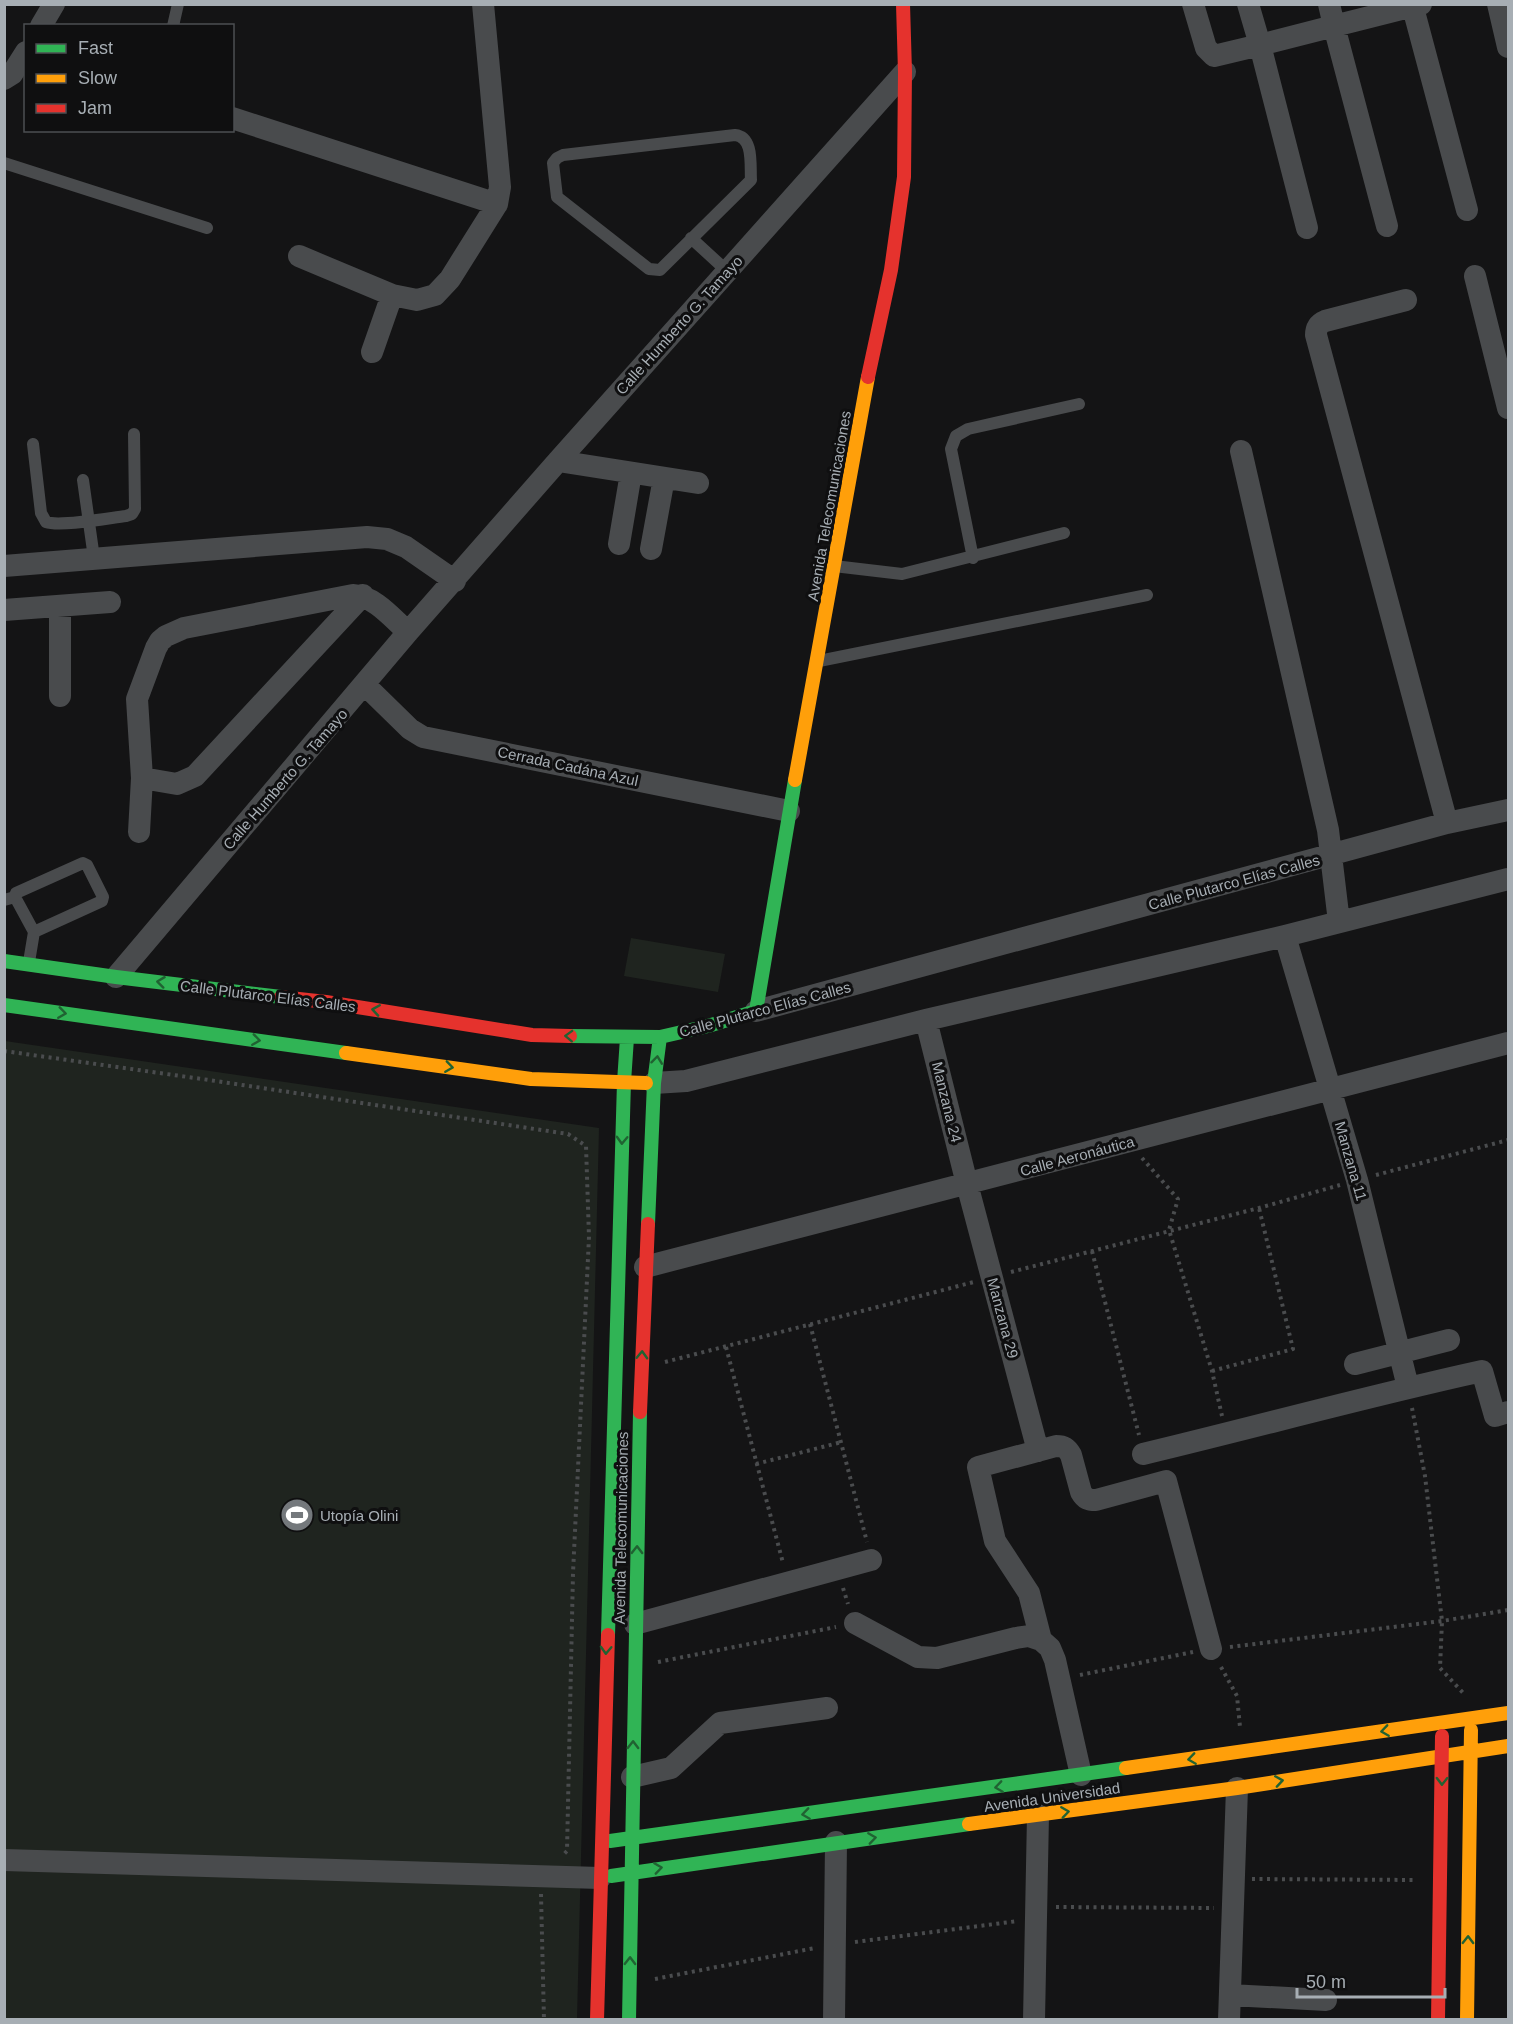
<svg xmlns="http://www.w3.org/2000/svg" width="1513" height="2024" font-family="Arial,sans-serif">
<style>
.pitch{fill:#1f241f}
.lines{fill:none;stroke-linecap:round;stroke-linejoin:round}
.path{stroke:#4a4c4e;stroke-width:4;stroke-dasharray:3 4.5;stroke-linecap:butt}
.lane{stroke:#494b4d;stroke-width:12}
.street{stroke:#494b4d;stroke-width:22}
.fast{stroke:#30b455;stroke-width:14}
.slow{stroke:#ff9f0a;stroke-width:14}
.jam{stroke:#e5322d;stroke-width:14}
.oneway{stroke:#206232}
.labels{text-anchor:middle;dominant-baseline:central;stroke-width:6;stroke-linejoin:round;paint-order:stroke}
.street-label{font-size:15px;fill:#a7aeb4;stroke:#0f0f10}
.poi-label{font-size:15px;fill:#a7aeb4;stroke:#0f0f10;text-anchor:start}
</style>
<rect width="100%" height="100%" fill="#141415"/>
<path class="pitch" d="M631,938L725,954L718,992L624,976Z
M5,1041L599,1128L577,2019H5Z"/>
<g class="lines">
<path class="path" d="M4,1051L209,1080L568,1134L586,1146L589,1237L573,1573L567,1851L562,1856
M1142,1158L1178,1199L1169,1230L1212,1371L1222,1416
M1376,1175L1508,1140
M1092,1251L1139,1435
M1011,1272L1259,1208L1340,1185
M810,1324L867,1542
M726,1347L783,1563
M665,1362L974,1282
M1212,1371L1293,1349L1259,1208
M1412,1408L1425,1476L1442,1621L1440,1668L1465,1695
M756,1464L842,1442
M843,1588L848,1604
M1230,1647L1442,1621L1508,1610
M658,1662L836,1627
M1221,1667L1237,1696L1240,1727
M1080,1675L1193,1652
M1252,1879L1416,1880
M541,1894L544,2020
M1056,1907L1214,1908
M855,1942L1018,1921
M655,1979L815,1948"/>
<path class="lane" d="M173,26L178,4
M735,135C754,137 750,165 751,180L660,270L649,269L557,197L553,163L557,158L563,155Z
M4,163L207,228
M691,238L727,271
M33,444L41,513L46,522C60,527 109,518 126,516L132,514L135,509L134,434
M83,480L94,558
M973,558L951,449L956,436L968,429L1079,404
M834,566L902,574L1064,533
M819,661L1147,595
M15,897L34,932
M4,900L15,897L16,893L83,863L87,865L103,897L102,901L34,932L29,962"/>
<path class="street" d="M1193,4L1206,48L1214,56L1260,45L1307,228
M1248,4L1260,45L1334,26L1329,4
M1412,4L1467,210
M1498,4L1508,47
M41,26L54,4
M4,79L12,74L26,52
M232,118L497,204
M1387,226L1334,26L1421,4
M299,256L392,295L417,300L435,295L450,279L497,204L500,187L483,4
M1475,276L1508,408
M1406,300L1325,321C1318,324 1316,328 1316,335L1447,823
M372,352L392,295
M1241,451L1328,830L1339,922
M558,461L698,483
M619,544L631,473
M651,549L664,478
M4,566L367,537L387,539L406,547L455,581
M60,606V696
M4,610L110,602
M365,685L410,729L423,737L789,811
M142,778L177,784L195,776L363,595
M139,832L142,778L137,699L156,648L160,641L166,636L184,628L353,595C375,596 393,619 408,632
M1285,936L1357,1180L1408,1387
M116,977L408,632L558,461L905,72
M756,1011L1447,823L1508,810
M926,1020L967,1184L1038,1451
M654,1083L686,1081L926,1020L1285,936L1508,879
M645,1267L1508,1043
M1355,1364L1449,1340
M1143,1454C1256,1427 1368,1396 1482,1371L1495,1416L1508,1412
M855,1623L918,1657L937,1658L1016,1638L1029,1636L1041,1640L1050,1648L1055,1660L1081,1775
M635,1624L871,1560
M1041,1640L1029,1593L995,1541L978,1467L1056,1446C1064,1446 1067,1448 1071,1455L1081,1492C1085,1499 1088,1500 1096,1500L1166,1481L1211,1649
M632,1777L671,1768L720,1723L827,1708
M4,1860L600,1878
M1230,1995L1326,2000
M834,2020L836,1842
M1034,2020L1038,1815
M1229,2020L1237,1788"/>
<path class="fast" d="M4,961L116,977L281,997
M4,1005L346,1053
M570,1036L660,1037L708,1026L756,1011L795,780
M648,1224L654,1083L660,1037
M608,1635L624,1082L627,1038
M610,1841L1126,1768
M611,1876L969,1824
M629,2020L640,1412"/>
<path class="slow" d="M795,780L868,377
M346,1053L531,1079L646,1083
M1126,1768L1508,1713
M969,1824L1237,1788L1508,1746
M1467,2020L1471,1730"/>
<path class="jam" d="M868,377L891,270L904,177L905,72L903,4
M281,997L326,1002L532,1035L570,1036
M640,1412L648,1224
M597,2020L608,1635
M1438,2020L1442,1736"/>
</g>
<defs><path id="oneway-chevron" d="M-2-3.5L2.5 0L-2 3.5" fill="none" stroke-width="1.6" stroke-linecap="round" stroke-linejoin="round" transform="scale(1.5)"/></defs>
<g class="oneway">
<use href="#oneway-chevron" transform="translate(161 982) rotate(-173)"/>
<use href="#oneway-chevron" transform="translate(376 1010) rotate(-171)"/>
<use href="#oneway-chevron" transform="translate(62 1013) rotate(8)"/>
<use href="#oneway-chevron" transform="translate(569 1036) rotate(-178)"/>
<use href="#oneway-chevron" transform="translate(256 1040) rotate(8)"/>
<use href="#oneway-chevron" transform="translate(657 1060) rotate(-83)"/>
<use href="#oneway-chevron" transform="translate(449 1067) rotate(8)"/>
<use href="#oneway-chevron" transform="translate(622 1140) rotate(92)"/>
<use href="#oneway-chevron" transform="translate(642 1355) rotate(-88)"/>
<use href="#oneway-chevron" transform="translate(637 1550) rotate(-89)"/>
<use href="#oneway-chevron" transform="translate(606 1650) rotate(92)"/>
<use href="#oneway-chevron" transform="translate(1385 1731) rotate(172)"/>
<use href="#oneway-chevron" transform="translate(633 1745) rotate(-89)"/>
<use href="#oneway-chevron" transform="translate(1192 1759) rotate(172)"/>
<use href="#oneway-chevron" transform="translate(1279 1781) rotate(-9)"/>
<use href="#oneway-chevron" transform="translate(1442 1781) rotate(91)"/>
<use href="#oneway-chevron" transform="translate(999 1787) rotate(172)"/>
<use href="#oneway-chevron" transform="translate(1065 1812) rotate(-8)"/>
<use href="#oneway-chevron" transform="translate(806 1814) rotate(172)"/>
<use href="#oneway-chevron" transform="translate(872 1838) rotate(-8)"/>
<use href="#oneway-chevron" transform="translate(658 1868) rotate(-8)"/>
<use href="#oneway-chevron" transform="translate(1468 1940) rotate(-89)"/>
<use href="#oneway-chevron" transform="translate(630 1961) rotate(-89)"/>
</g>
<defs>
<symbol id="stadium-disc" viewBox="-11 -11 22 22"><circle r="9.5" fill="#74787c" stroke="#0f0f10"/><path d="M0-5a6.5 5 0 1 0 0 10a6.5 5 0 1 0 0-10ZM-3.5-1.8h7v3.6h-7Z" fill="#fff"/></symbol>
</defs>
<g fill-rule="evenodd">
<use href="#stadium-disc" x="278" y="1496" width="38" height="38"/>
</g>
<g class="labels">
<g class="street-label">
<text transform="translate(679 325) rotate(-48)">Calle Humberto G. Tamayo</text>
<text transform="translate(829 506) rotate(-80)">Avenida Telecomunicaciones</text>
<text transform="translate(568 766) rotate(12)">Cerrada Cadána Azul</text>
<text transform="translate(285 779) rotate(-49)">Calle Humberto G. Tamayo</text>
<text transform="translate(1234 882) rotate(-15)">Calle Plutarco Elías Calles</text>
<text transform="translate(268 996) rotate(7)">Calle Plutarco Elías Calles</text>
<text transform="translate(765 1009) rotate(-15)">Calle Plutarco Elías Calles</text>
<text transform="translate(947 1102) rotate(76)">Manzana 24</text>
<text transform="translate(1077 1156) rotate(-15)">Calle Aeronáutica</text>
<text transform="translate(1351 1161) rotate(74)">Manzana 11</text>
<text transform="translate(1003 1318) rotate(75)">Manzana 29</text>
<text transform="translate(621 1528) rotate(-89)">Avenida Telecomunicaciones</text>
<text transform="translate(1052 1797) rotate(-8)">Avenida Universidad</text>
</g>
<g class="poi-label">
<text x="320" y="1515">Utopía Olini</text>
</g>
</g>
<rect width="1513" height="2024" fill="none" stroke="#a7aeb4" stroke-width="12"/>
<rect x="24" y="24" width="210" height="108" fill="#0f0f10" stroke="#4c4f52" stroke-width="1.5"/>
<rect x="36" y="44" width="30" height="9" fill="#30b455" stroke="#4c4f52" stroke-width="1.5"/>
<text x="78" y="54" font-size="18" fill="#a7aeb4">Fast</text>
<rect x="36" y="74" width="30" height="9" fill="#ff9f0a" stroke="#4c4f52" stroke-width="1.5"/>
<text x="78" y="84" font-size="18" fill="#a7aeb4">Slow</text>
<rect x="36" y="104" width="30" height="9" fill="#e5322d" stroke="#4c4f52" stroke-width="1.5"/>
<text x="78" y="114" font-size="18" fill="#a7aeb4">Jam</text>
<path d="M1297 1988v9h148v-9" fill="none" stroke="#a7aeb4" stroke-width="3"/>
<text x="1306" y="1988" font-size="18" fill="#a7aeb4" stroke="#0f0f10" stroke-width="4.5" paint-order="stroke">50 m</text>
</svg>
